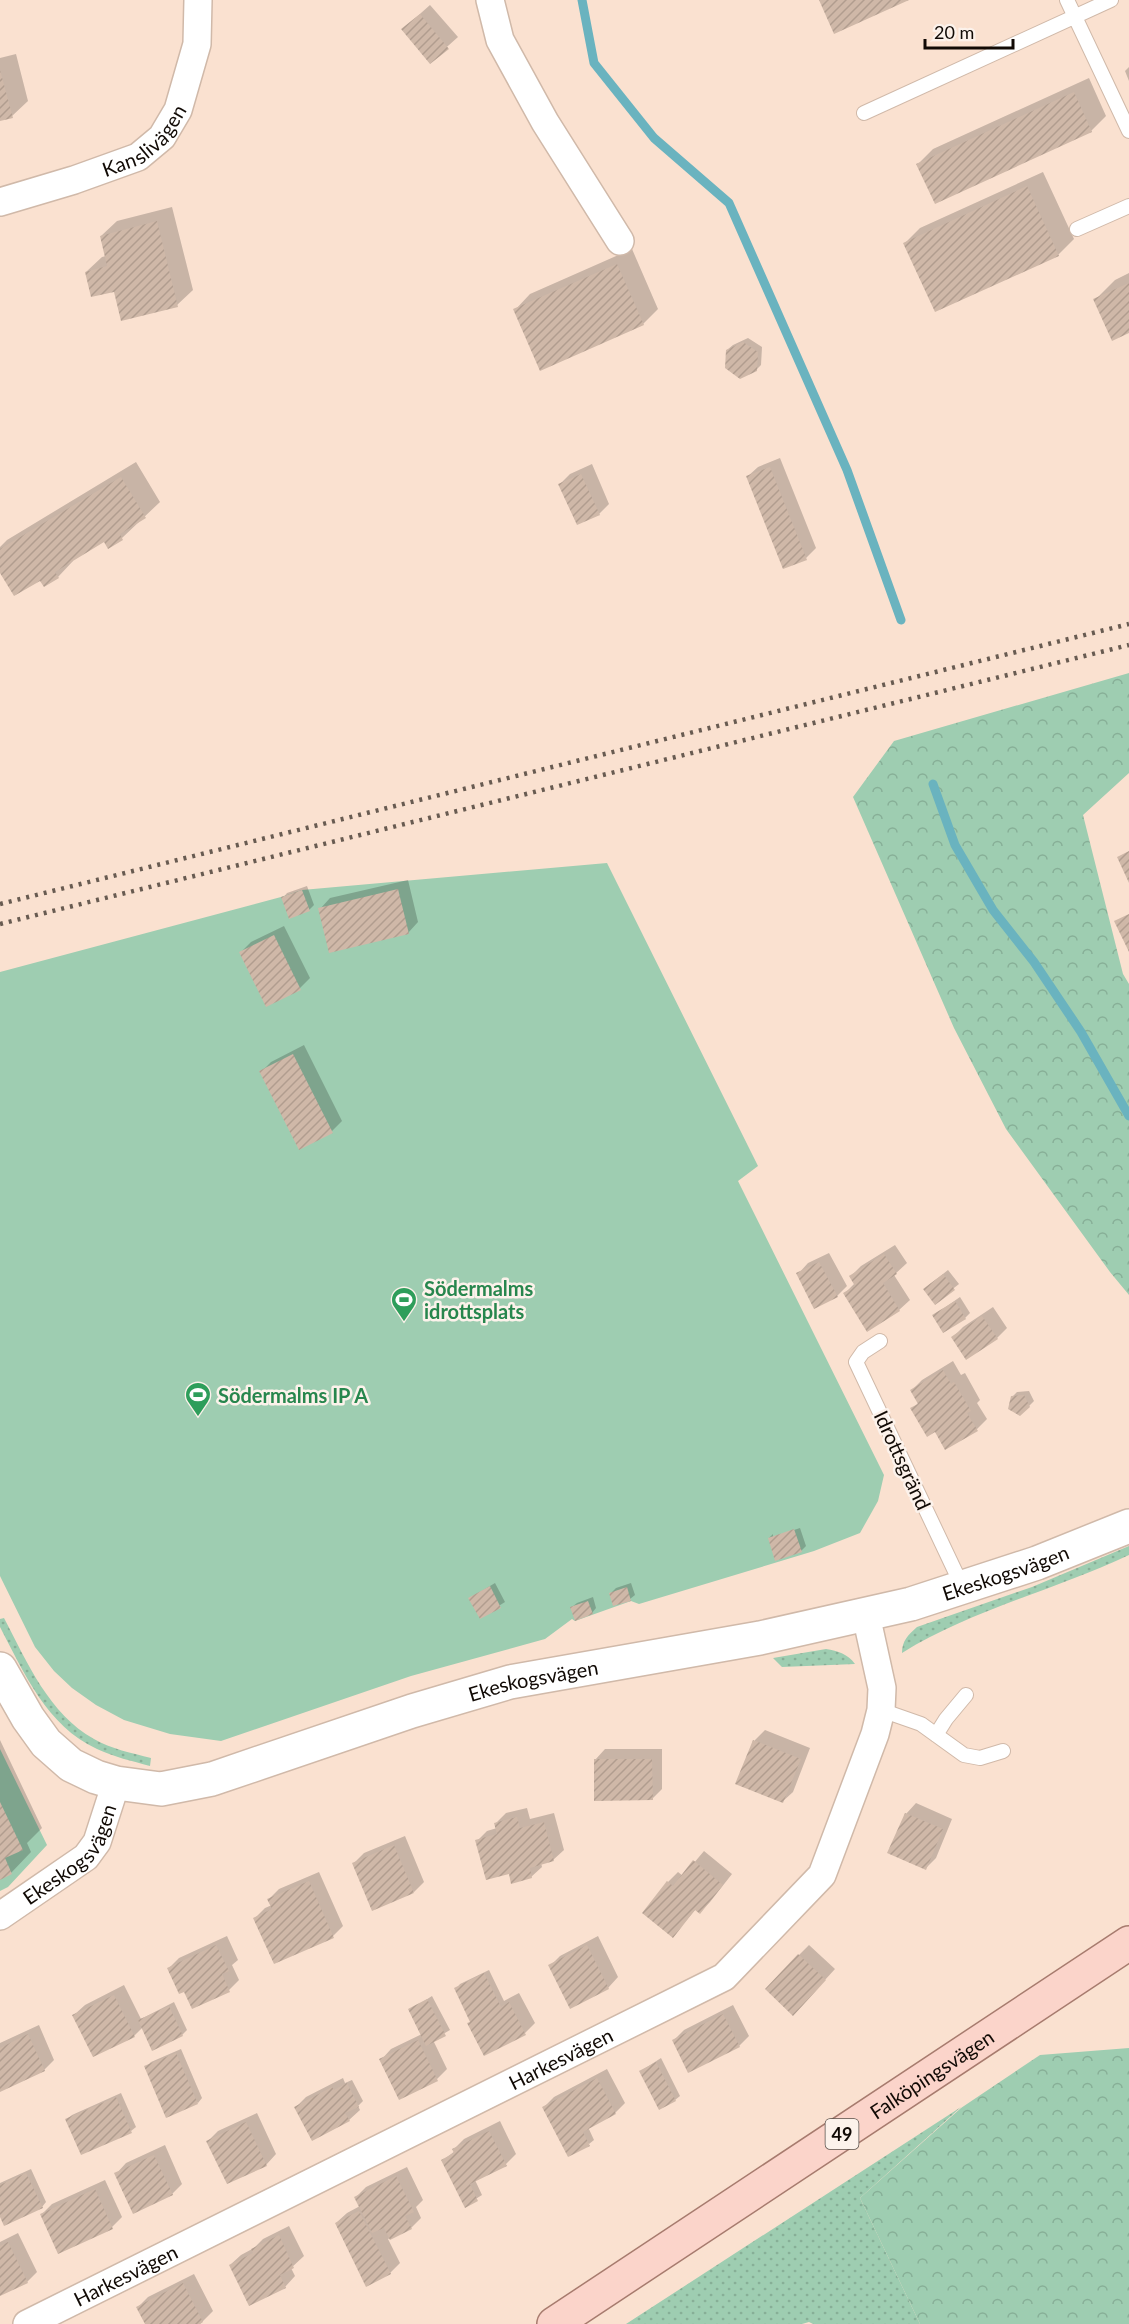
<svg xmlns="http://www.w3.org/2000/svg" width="1129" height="2324" font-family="Lato,sans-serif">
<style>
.grass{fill:url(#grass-dots)}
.forest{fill:url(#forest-crowns)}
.pitch{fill:#9ecdb1}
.shadow{fill:#0003}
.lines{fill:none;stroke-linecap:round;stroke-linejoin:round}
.stream{stroke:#6ab3bf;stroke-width:9}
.building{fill:url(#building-hatch)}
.lane-casing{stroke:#d0b9a9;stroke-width:16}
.street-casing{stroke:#d0b9a9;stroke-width:30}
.secondary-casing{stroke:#d0b9a9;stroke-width:36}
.primary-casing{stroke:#a77b6e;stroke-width:36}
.lane{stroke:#fff;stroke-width:14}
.street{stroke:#fff;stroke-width:27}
.secondary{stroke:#fff;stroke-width:33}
.primary{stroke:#fbd4ca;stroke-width:33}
.rail{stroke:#685b51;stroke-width:4.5;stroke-dasharray:3 6;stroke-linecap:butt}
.labels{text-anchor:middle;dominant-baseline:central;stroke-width:5;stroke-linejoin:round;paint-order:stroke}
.shield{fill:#fcf2eb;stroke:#58504a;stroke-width:1.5}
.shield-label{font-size:18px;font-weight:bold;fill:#110a05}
.street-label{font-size:20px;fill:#110a05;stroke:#fcf2eb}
.leisure-label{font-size:20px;font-weight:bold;fill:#27864d;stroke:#fcf2eb;text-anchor:start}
</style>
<defs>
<pattern id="grass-dots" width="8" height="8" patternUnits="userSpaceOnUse" patternTransform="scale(1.5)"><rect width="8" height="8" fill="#9ecdb1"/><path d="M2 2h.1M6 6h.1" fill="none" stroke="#87af97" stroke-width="1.8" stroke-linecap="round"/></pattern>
<pattern id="forest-crowns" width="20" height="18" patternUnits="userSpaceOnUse" patternTransform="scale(1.5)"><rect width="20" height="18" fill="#9ecdb1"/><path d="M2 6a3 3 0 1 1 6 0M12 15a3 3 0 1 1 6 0" fill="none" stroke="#87af97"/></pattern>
<pattern id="building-hatch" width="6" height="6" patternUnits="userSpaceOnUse" patternTransform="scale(1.5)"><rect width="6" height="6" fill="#cfb8a8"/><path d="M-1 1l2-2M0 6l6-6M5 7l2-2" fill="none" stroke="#b19d8f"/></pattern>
</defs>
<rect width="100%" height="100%" fill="#fae1d0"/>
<path class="grass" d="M1129,1546V1555C1055,1590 971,1610 902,1653C902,1641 908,1635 917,1627L1032,1587Z
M4,1618C27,1662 49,1714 94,1739C111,1749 132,1753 151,1758L150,1766C132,1761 114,1757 97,1749C47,1726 24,1673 0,1627V1619Z
M826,1649C838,1651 848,1654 855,1664L782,1667L773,1658Z
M961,2107L860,2198L920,2324H813L809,2322L802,2324H626Z"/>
<path class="forest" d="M1129,673V773L1083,815L1123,974L1129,984V1295L1110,1272L1006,1129L954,1028L853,797L894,741Z
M1129,2048V2324H920L860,2198L961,2108L1040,2055Z"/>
<path class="pitch" d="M607,863L758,1166L738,1181L884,1475L878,1501L860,1533L814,1551L639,1604L631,1601L575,1621L572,1619L545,1639L411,1676L221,1741L170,1734L124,1720L96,1705L72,1688L54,1671L35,1647L0,1576V972L281,897L302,890Z
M0,1749L47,1845L8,1887L0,1891Z"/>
<path class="shadow" d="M430,5L458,37L430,62L403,29Z
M16,54L28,101L12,116L0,119V58Z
M1129,67V81L1125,71Z
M1089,78L1106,116L1091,131L918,164L933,149Z
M1043,172L1074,239L1058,255L905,243L920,228Z
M172,207L193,290L177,305L115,290L86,272L102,257L106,256L101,236L117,221Z
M632,249L658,309L643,324L515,310L530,294Z
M1129,273V332L1095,300L1115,280Z
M748,338L762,347L761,365L756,370L727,350L733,345Z
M780,458L816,548L806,558L747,477L758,467Z
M136,462L160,502L122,538L108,547L105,540L72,560L73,561L58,577L40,579L0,570V547L7,540Z
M592,464L609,504L599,514L560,484L570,474Z
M408,880L418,922L408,933L320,909L330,898Z
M307,886L314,905L309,910L283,898L287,893Z
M284,926L310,978L300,988L241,952L251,942Z
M304,1045L342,1121L332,1131L300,1148L261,1072L271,1062Z
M895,1245L907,1263L894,1275L910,1300L899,1310L844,1294L855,1283L850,1277L861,1266Z
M829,1253L847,1286L837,1296L798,1274L808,1263Z
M948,1270L959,1284L935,1303L929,1285Z
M960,1297L970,1313L965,1318L934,1315Z
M993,1307L1007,1328L997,1338L953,1337L963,1327Z
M953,1361L961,1375L965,1373L980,1400L977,1403L987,1419L977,1429L935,1430L912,1409L919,1402L912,1390L922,1380Z
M1029,1391L1034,1401L1020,1415L1012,1397L1017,1392Z
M800,1528L806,1546L801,1551L769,1538L773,1534V1537Z
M495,1583L505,1602L481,1617L470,1598Z
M631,1583L635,1595L630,1599L611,1593L616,1588Z
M593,1597L596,1608L592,1613L572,1607L577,1603Z
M765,1730L810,1748L793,1792L782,1802L737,1783L755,1740Z
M0,1740L42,1828L27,1843L31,1852L11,1873L0,1878Z
M605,1749H662V1789L652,1799L595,1760Z
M916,1803L952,1819L936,1858L926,1868L906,1814Z
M527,1808L530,1819L554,1813L564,1850L553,1860L541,1863L542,1867L531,1877L510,1872L477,1841L487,1831L497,1828L496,1823L506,1813Z
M405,1836L424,1882L414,1892L354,1863L364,1853Z
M704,1851L732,1874L710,1902L700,1912L696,1909L673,1936L668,1882L678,1872L683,1876Z
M319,1872L343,1926L333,1936L255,1918L265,1908L272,1905L269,1899L279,1889Z
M227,1936L238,1960L232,1965L239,1980L229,1990H185L169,1968L179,1958Z
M598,1936L618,1977L608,1988L550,1966L560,1956Z
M809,1945L835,1969L803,2004L799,1955Z
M489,1970L504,2001L519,1993L535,2023L525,2033L471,2021L456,1989L460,1984Z
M124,1985L141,2019L174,2002L187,2030L182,2035L143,2027L134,2036L74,2015L85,2005Z
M432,1996L450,2030L433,2040L447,2069L437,2079L381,2060L391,2049L422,2034L410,2010Z
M733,2005L749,2036L739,2046L674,2040L684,2030Z
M39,2025L54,2060L44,2070L0,2090V2043Z
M181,2049L202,2098L198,2103L146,2067L151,2062Z
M661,2058L680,2096L675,2100L641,2071Z
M607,2069L625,2103L615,2113L588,2127L594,2140L589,2144L544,2107L554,2097Z
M343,2078L345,2083L352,2080L363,2101L358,2106L360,2110L349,2120L312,2139L296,2107L306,2097Z
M121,2093L136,2127L131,2131L67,2119L72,2115Z
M257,2113L276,2154L266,2165L208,2141L218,2131Z
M500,2121L516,2154L506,2164L475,2180L482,2195L466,2205L443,2160L455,2151L454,2149L464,2139Z
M165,2145L182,2184L172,2194L116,2174L126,2163Z
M407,2167L423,2200L416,2207L421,2218L411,2228L388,2239L400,2263L390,2273L336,2223L347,2213L360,2206L356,2197L366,2187Z
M31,2169L46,2202L42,2207L0,2213V2183Z
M105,2180L122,2217L112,2227L42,2214L52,2204Z
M289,2226L304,2256L291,2268L295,2276L285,2287L230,2265L241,2255L254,2248L263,2239Z
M18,2233L37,2272L27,2282L0,2295V2242Z
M194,2274L213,2311L200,2324H147L138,2307L148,2297Z"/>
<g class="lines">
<path class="stream" d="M582,0L594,63L654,138L729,203L847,470L901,620
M933,784L955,845L993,910L1034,962L1081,1032L1129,1116"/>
</g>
<path class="building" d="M819,0H909L834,34Z
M420,14L449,49L430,64L401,29Z
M0,70L13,118L0,121Z
M1074,92L1092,132L935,204L916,164Z
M1027,186L1059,256L935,312L903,243Z
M157,221L178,307L121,321L114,292L91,297L85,272L107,266L100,236Z
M617,264L644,325L540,371L513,309Z
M1129,283V333L1112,341L1093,299Z
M743,342L758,352L757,371L740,379L725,368L726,350Z
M770,467L807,560L783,569L746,476Z
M581,474L600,515L577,525L558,484Z
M121,477L146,518L120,534L123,540L108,549L104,542L55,572L59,578L44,587L40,581L14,596L0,573V549Z
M1129,851V883L1117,857Z
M398,889L409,934L329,953L318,908Z
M302,890L310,911L289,919L281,897Z
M1129,914V952L1114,921Z
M274,935L301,990L266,1007L239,952Z
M293,1054L333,1133L299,1150L259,1071Z
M884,1254L897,1274L883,1283L900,1311L867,1332L843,1293L855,1286L849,1276Z
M819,1262L838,1297L814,1309L796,1273Z
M943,1274L955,1290L935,1305L923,1289Z
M955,1301L966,1319L943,1333L932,1315Z
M982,1316L998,1339L966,1360L951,1337Z
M943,1370L951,1384L954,1382L971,1411L967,1413L978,1431L945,1450L935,1432L927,1437L910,1408L918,1404L910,1390Z
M1024,1395L1030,1407L1020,1416L1008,1409L1011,1396Z
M794,1529L802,1552L775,1561L768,1538Z
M490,1586L501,1608L480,1619L468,1598Z
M627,1587L631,1601L613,1606L609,1593Z
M588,1601L593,1614L575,1621L570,1607Z
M753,1740L801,1759L783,1803L735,1784Z
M594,1759H652L653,1800L594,1801Z
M0,1802L23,1850L5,1858L12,1874L0,1880Z
M905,1813L943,1829L926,1870L887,1853Z
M517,1817L520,1828L544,1822L554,1861L530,1868L532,1878L511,1884L509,1874L486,1880L475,1840L497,1834L494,1823Z
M394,1845L414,1893L372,1911L352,1863Z
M693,1860L723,1885L700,1914L695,1910L673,1938L642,1913L667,1881L673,1886Z
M309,1881L334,1938L274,1964L253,1918L272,1909L267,1899Z
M216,1945L229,1971L222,1974L230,1992L192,2009L184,1992L179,1994L167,1968Z
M587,1945L609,1989L570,2009L548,1965Z
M798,1954L826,1980L793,2016L765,1989Z
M484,1973L501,2007L509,2002L526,2035L484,2056L467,2023L470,2022L454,1988Z
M114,1995L135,2037L93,2057L72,2015Z
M427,1999L446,2036L426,2046L408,2009Z
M169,2006L183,2036L152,2051L138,2020Z
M723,2014L740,2047L688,2073L672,2040Z
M28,2034L45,2071L0,2092V2048Z
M418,2040L438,2081L399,2100L379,2059Z
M176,2053L198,2104L166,2118L144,2066Z
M656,2062L676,2101L659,2110L639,2071Z
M597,2078L616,2114L583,2132L590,2146L568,2157L542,2107Z
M347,2083L359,2107L345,2113L350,2121L312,2141L294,2107L332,2087L334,2090Z
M116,2097L132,2133L81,2155L65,2119Z
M246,2122L267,2166L227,2184L206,2141Z
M489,2131L507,2166L470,2184L478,2201L465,2208L441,2160L454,2153L452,2149Z
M154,2155L173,2195L133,2214L114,2173Z
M26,2173L43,2208L4,2226L0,2217V2185Z
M396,2176L414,2212L405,2216L412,2229L390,2240L384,2228L372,2233L354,2197Z
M95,2189L113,2229L58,2254L40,2214Z
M359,2211L391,2274L366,2287L335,2223Z
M279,2235L294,2268L280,2275L286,2288L249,2306L229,2265L253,2253L251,2249Z
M8,2242L28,2283L0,2296V2246Z
M183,2283L203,2322L200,2324H145L136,2307Z"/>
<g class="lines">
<defs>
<path id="lane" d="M1067,0L1129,131
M864,113L1111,0
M1077,229L1129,206
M880,1341L863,1352L856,1362L963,1588
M881,1710L921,1724L964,1755L980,1758L1003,1751
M936,1735L946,1719L966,1695"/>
<g id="street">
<path d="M490,0L500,40L545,122L620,241"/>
<path id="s1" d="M0,202L74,180L138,157L162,137L178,110L197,44L198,0"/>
<path id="s2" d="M0,1916L86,1857L97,1842L116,1783"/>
<path id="s3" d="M27,2324L724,1977L822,1875L875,1734L881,1710L882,1688L866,1615"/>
</g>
<g id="secondary">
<path id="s4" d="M0,1669L28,1718L46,1743L71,1765L96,1777L116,1783L161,1789L212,1779L412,1711L510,1682L760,1638L911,1604L1037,1563L1129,1526"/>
</g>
<g id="primary">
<path id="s5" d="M554,2324L1129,1943"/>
</g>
</defs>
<use href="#lane" class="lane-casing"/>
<use href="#street" class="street-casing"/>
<use href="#secondary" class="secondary-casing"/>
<use href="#primary" class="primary-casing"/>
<use href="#lane" class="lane"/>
<use href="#street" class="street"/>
<use href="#secondary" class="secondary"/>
<use href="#primary" class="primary"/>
<path class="rail" d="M0,904L1129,624
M0,924L1129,645"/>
</g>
<defs>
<symbol id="stadium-pin" viewBox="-11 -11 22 30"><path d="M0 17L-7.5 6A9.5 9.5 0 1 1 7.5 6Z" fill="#2e9e5b" stroke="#fcf2eb"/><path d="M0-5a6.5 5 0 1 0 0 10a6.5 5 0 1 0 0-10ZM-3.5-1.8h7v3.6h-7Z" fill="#fff"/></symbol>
</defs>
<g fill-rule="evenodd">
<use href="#stadium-pin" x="389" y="1285" width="30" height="40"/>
<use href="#stadium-pin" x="183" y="1380" width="30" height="40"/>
</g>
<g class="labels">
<rect class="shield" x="825.5" y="2119" width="33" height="30" rx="4.5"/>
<g class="shield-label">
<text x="842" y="2134">49</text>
</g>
<g class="street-label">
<text stroke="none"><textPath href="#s1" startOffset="160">Kanslivägen</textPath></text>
<text transform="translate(903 1460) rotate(65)">Idrottsgränd</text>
<text stroke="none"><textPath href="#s4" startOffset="1088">Ekeskogsvägen</textPath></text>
<text stroke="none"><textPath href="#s4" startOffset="603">Ekeskogsvägen</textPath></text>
<text stroke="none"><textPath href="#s2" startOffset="96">Ekeskogsvägen</textPath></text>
<text stroke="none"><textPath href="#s3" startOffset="596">Harkesvägen</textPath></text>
<text stroke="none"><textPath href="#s5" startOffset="453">Falköpingsvägen</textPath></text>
<text stroke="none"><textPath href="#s3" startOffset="110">Harkesvägen</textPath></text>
</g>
<g class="leisure-label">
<text x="424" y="1288">Södermalms<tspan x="424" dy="23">idrottsplats</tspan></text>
<text x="218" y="1395">Södermalms IP A</text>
</g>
</g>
<path d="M925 39v9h88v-9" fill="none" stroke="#110a05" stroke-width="3"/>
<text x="934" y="39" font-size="18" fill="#110a05" stroke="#fcf2eb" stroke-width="4.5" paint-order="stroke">20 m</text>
</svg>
